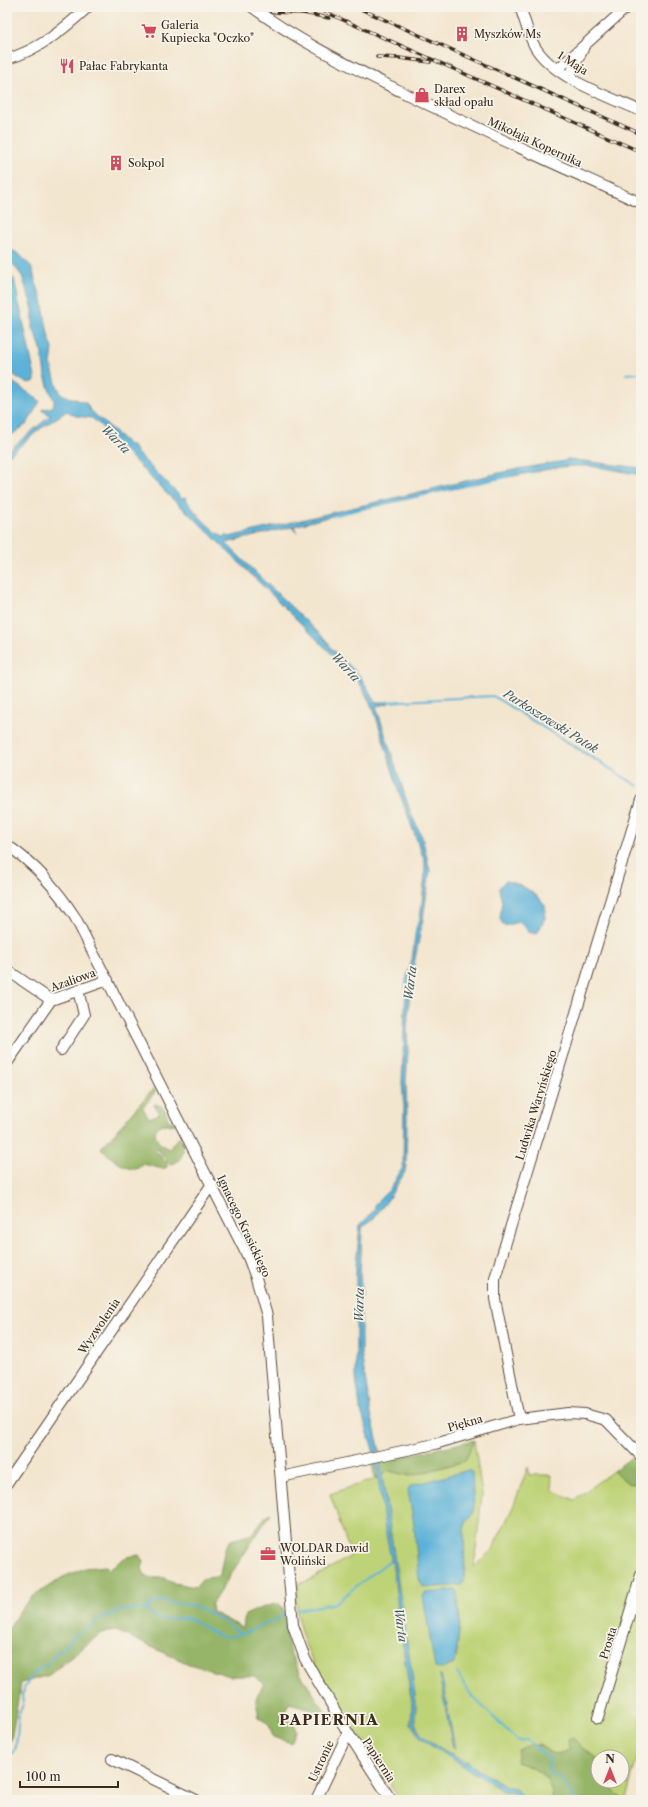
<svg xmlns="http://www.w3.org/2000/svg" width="648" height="1807" font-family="'Libre Caslon Text',serif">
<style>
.green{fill:#bed377;stroke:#7c7e4a}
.forest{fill:#96b568;stroke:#687043}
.water{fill:#5bb2d8;stroke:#4b6e7b}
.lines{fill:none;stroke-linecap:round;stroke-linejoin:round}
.stream{stroke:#5bb2d8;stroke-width:2}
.minor-casing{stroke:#574639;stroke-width:12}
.minor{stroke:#fff;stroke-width:10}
.rail-casing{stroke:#3b2a1e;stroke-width:3.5}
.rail{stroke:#f7f3e8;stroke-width:2;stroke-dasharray:6;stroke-linecap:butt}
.labels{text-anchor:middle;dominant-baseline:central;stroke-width:3.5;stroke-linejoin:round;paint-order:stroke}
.poi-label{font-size:11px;fill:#3b2a1e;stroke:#f7f3e8;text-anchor:start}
.street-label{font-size:11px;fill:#3b2a1e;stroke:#f7f3e8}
.water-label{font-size:12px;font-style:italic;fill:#465a5f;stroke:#f7f3e8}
.district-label{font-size:15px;font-weight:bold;letter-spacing:1px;fill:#3b2a1e;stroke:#f7f3e8}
</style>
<rect width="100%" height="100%" fill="#f7f3e8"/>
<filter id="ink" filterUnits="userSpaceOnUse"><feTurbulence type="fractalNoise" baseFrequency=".025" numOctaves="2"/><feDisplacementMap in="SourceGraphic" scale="8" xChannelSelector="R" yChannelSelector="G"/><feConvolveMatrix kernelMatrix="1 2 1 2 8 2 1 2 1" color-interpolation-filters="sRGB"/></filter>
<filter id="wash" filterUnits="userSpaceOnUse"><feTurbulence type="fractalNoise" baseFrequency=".012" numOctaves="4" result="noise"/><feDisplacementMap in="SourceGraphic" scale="16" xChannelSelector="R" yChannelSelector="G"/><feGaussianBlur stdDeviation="0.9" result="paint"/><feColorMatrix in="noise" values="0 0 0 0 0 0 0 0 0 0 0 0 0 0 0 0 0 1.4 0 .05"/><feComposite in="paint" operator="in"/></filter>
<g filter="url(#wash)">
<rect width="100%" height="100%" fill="#f3e6cf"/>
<path class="green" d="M474,1440L482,1494L474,1567L492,1550L513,1507L528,1467L529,1475H551L553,1490L574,1500L613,1471L629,1484L635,1483L641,1487V1740L626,1800C618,1798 611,1790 611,1781H622V1757H598V1759L582,1748L569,1749L561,1754H552L538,1744L516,1762C539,1769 550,1775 553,1800H400L320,1676C306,1649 290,1614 299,1583L306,1582L351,1556L330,1494L375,1479L389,1471L410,1476L465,1461Z"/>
<path class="forest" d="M154,1088L155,1092L143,1108L149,1118L160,1114L154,1104C164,1105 166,1111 168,1120L176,1123L172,1125C152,1119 148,1142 170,1149L173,1143L178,1138L181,1139C184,1150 185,1156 175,1163L170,1164L160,1151L155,1149L154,1151L160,1154L164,1161L167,1162V1167L163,1169L143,1164C140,1166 138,1169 135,1169C125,1170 107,1155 101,1148Z
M474,1440L465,1461L410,1476L389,1471L375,1479L372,1464Z
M635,1455L641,1463V1487L635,1483L629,1484L613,1471Z
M271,1513L211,1605L212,1612L243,1628L245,1615C257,1610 266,1605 279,1604C288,1614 285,1627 287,1640C292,1666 311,1690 326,1712L321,1713L305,1707L289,1703L282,1717L294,1724L296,1731L291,1743L273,1737L269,1724L259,1718C257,1699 251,1702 265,1684L254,1676H230L189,1664L116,1631L101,1633L49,1675L21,1683L11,1740L7,1745V1631L20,1610L32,1597L63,1577L85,1568L106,1566L109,1569L126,1557L139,1555L144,1562L142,1568L144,1574L151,1578H165L173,1583L196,1587L204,1578L218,1577L220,1574L225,1548L231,1540L252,1534L265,1517Z
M573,1738L582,1748L598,1759V1781H611C611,1789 617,1795 624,1800H553C550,1775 539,1769 516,1762L518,1750C547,1733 543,1765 569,1749L568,1740Z"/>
<path class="water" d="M7,247L20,255L31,266L33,271L35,280L42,300L48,334L53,349L51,364L56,383L61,394L86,403L90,410L129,445H132L137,453L182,498L185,497C190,508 211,530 223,537L226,535L229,537L512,470L565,461L567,459L641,468V475C619,471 597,465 575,466C558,466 541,471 524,474C447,487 370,506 294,526L297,533L291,527L226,543L264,581L326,640L331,648L360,676L376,702H387L388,704L376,706L411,814L422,837L430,871L423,919L410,984L407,1031L408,1050L406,1082L407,1118L406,1166L405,1172L387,1201L373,1219L363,1226L362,1230L360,1275L362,1293L359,1303L361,1317V1353L371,1414L380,1451L374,1453L360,1407L356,1377V1265L360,1225L370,1215L375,1209V1204L391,1188L403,1167L404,1107L402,1083L406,980L412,960L416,928L420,919L425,877V862L399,792L375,713L362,687L356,678L194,518L167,494L98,423L92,418L76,416L67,411L40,429L7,457V452L49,417L50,415L43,411V409L50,408L54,405V400L48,386L45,375L41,348L33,328V309L22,276L13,264L7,259Z
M7,274L14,279L35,377V381C26,387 15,375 7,370Z
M7,378L40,401L27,424L7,438Z
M505,881C521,883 536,893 545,905V918L537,934L528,932C520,917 518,923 504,926L500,919L502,903L499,888Z
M380,1461L416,1702C417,1709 414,1715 415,1721C418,1738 438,1746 451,1754L452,1753V1755L465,1762L467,1761L478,1770L508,1787L515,1788L524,1800H519L513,1793L503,1791L430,1745L421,1738L411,1724L412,1703L405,1661L392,1561L388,1562L391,1558L385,1529L376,1462Z
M469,1470L472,1472L474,1512L466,1523L464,1530L465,1574L462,1585L426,1588L423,1587L419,1579L414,1525L408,1490L410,1486Z
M456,1590L457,1591L460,1623L456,1659L454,1664L440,1669L435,1668L423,1596L425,1593Z
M439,1675H441L442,1678L455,1749L453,1748Z"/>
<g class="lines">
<path class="stream" d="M626,374L641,373
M331,516L510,476
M385,702L493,696L638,786
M146,1609L152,1603L162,1601L196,1606L223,1621L240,1633
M297,1610L335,1603L389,1561
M457,1673L472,1696L518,1741L527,1740L550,1759L548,1771L562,1780L576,1800
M7,1759L14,1752L16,1747L19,1713L23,1705L22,1693L24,1688L35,1672L47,1665L57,1652L62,1651L74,1636L101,1619L118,1611L146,1609C164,1627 165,1617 185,1618C198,1619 208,1632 220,1636C236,1641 272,1621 287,1614"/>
</g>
</g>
<g filter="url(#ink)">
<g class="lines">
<defs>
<path id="minor" d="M252,7C298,41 350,66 402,92C481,131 561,167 641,203
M520,7C525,20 528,35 535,47C555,79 608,96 641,111
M7,59C39,50 64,29 88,7
M558,69L627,7
M569,77L583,49
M7,845C36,865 56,888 75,917L248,1257L256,1278L267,1316L293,1625L305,1659L348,1733L391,1800
M7,970L51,1000
M61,1050L84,1015L78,990
M7,1063L51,1000L108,980
M519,1419L495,1299V1278L641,800
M281,1477L435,1444L519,1419L568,1413L585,1414L606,1420L641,1456
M7,1483L212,1184
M598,1718L641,1575
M112,1759L196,1800
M316,1800L348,1733"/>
</defs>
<use href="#minor" class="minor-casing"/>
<use href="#minor" class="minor"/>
<defs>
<path id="rail" d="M314,7L641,152
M356,7L641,134
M271,12L303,13L329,18
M377,57L399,58L430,62"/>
</defs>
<use href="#rail" class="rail-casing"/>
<use href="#rail" class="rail"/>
</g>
</g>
<defs>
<symbol id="supermarket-bare" viewBox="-9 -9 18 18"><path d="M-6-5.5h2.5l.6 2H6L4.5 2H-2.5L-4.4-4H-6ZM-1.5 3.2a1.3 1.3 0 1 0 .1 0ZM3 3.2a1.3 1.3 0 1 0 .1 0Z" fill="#d1495b" stroke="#f7f3e8" stroke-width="2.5" paint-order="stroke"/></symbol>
<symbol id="building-bare" viewBox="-9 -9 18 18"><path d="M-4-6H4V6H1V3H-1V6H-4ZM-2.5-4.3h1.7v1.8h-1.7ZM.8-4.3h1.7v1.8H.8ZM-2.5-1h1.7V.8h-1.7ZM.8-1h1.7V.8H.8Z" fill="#d1495b" stroke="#f7f3e8" stroke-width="2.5" paint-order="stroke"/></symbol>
<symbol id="restaurant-bare" viewBox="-9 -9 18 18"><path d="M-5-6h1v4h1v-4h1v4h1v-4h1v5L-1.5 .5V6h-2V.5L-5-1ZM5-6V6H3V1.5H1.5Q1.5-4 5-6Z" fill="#d1495b" stroke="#f7f3e8" stroke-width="2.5" paint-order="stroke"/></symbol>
<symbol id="shop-bare" viewBox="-9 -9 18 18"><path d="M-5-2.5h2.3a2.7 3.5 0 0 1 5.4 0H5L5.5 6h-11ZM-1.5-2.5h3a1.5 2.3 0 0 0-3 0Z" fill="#d1495b" stroke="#f7f3e8" stroke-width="2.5" paint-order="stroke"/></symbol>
<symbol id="office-bare" viewBox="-9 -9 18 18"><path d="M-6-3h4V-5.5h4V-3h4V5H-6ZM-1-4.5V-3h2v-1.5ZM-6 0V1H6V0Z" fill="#d1495b" stroke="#f7f3e8" stroke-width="2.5" paint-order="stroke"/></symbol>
</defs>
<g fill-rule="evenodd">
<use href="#supermarket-bare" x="138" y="20" width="22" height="22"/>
<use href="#building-bare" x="451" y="23" width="22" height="22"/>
<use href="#restaurant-bare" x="56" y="55" width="22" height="22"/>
<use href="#shop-bare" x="411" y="84" width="22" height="22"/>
<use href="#building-bare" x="105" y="152" width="22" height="22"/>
<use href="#office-bare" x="257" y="1543" width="22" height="22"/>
</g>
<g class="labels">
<g class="poi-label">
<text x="161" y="25">Galeria<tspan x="161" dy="13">Kupiecka "Oczko"</tspan></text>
<text x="474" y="34">Myszków Ms</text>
<text x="79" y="66">Pałac Fabrykanta</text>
<text x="434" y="89">Darex<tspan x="434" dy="13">skład opału</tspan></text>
<text x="128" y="163">Sokpol</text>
<text x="280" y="1548">WOLDAR Dawid<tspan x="280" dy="13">Woliński</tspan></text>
</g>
<g class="street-label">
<text transform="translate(573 63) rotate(33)">1 Maja</text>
<text transform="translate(535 142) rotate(25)">Mikołaja Kopernika</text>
<text transform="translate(73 980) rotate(-20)">Azaliowa</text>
<text transform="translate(536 1105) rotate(-73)">Ludwika Waryńskiego</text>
<text transform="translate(244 1226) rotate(65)">Ignacego Krasickiego</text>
<text transform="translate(99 1326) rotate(-56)">Wyzwolenia</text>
<text transform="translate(465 1423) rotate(-16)">Piękna</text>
<text transform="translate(608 1643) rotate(-73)">Prosta</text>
<text transform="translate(379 1760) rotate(57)">Papiernia</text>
<text transform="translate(321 1761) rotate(-65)">Ustronie</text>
</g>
<g class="water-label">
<text transform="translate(116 439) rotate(45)">Warta</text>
<text transform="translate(346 667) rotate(47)">Warta</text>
<text transform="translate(551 721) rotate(32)">Parkoszowski Potok</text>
<text transform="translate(410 983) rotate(-83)">Warta</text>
<text transform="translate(359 1305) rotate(-88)">Warta</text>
<text transform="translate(401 1625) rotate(82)">Warta</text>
</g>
<g class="district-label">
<text x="329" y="1719">PAPIERNIA</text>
</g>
</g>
<rect width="648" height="1807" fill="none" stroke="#f7f3e8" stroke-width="24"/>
<g transform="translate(610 1769)"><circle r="19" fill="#f7f3e8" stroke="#aca397"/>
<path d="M0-3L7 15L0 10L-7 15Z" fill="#d1495b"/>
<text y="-6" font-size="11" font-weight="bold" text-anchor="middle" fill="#3b2a1e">N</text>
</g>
<path d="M20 1781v6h98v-6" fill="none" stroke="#3b2a1e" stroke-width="2"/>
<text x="26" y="1781" font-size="12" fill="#3b2a1e" stroke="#f7f3e8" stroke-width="3" paint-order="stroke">100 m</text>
</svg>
